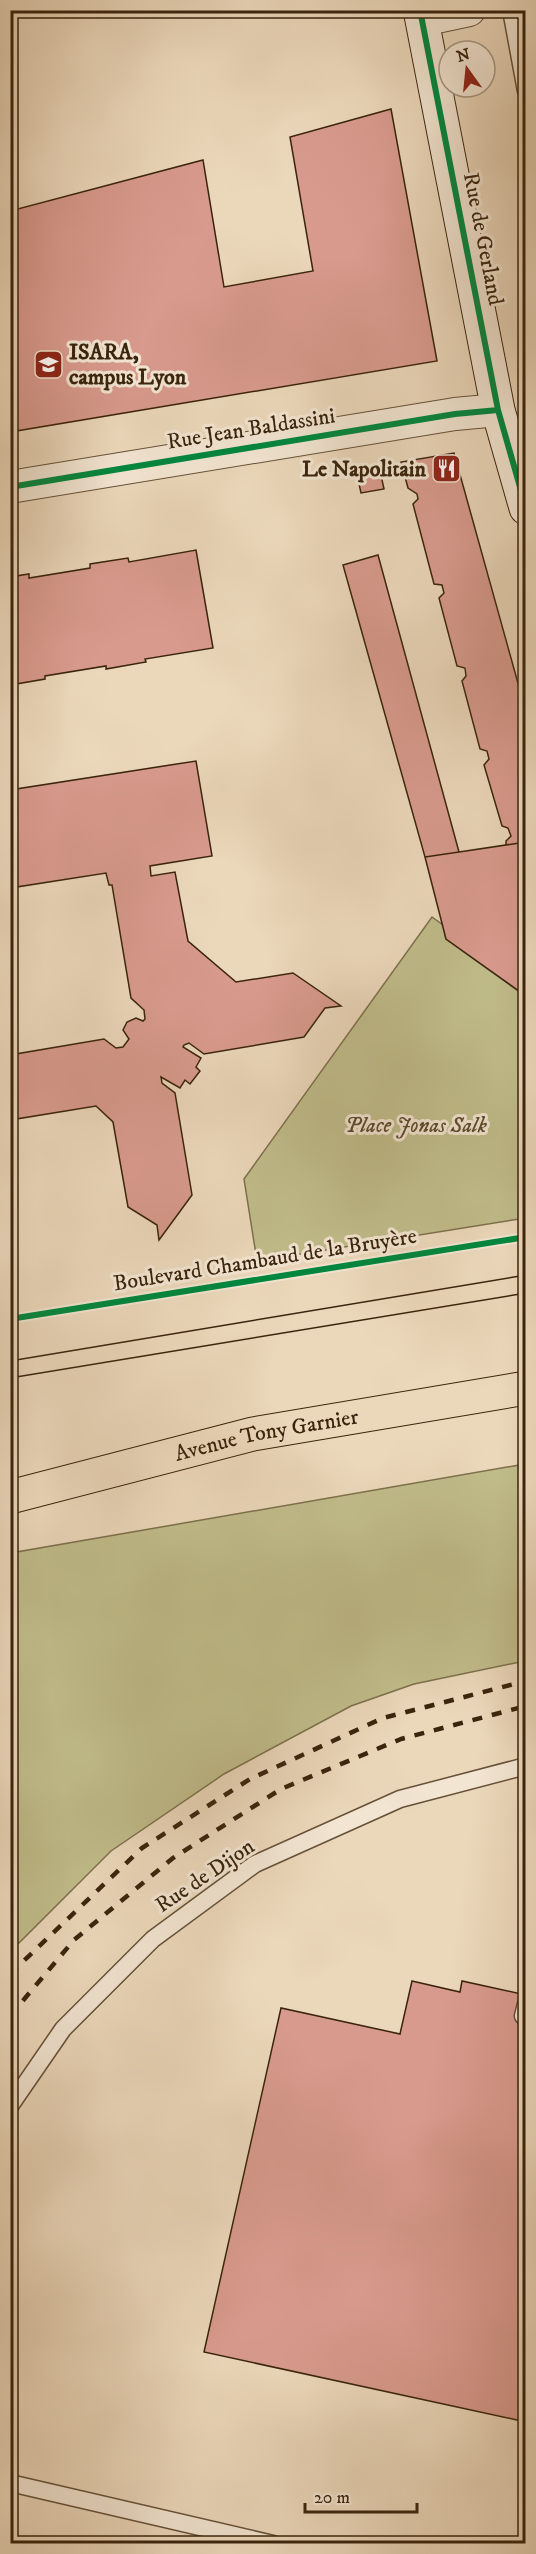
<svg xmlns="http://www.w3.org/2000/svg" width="536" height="2554" font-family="'IM FELL DW Pica',serif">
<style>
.green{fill:#c0bc8a;stroke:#7d704c;stroke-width:1.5}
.building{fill:#d89a8d;stroke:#3a240d;stroke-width:1.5}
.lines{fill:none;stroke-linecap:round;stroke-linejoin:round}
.lane-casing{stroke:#665138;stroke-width:19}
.street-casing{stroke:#665138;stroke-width:34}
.secondary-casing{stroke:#3a240d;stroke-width:35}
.primary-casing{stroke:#3a240d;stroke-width:35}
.lane{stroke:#f2e5d2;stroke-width:16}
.street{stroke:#f2e5d2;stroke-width:32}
.secondary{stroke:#f2e5d2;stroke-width:33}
.primary{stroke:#ebd7ba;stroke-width:33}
.tram{stroke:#3a240d;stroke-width:1.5}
.rail{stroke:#3a240d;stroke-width:4.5;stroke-dasharray:10 10;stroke-linecap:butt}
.cycleway-casing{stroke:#f2e5d2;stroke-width:10}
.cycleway{stroke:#00873e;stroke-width:6}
.labels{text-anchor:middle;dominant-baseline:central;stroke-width:6;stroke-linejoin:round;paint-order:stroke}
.street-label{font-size:22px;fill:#3a240d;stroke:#f2e5d2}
.poi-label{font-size:22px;font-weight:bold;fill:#3a240d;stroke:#f2e5d2;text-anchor:start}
.park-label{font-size:22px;font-style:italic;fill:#5c4a2c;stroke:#f2e5d2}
</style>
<rect width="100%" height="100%" fill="#ebd7ba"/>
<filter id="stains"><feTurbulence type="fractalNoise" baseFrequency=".00333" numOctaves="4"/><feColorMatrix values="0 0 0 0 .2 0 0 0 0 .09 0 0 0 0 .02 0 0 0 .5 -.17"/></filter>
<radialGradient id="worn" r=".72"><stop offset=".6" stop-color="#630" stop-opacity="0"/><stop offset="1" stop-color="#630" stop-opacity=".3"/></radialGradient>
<path class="green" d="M432,917L443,925L446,939L525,996V1218L257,1261L244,1179Z
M525,1464V1661L414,1684L351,1706L224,1774L111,1851L11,1951V1553Z"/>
<path class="building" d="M391,109L437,361L10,432V211L203,160L224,287L313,271L290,137Z
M454,453L526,712V842L506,845V841L511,836L508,828L502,826L484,765L489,759L487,751L480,749L462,681L466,676L465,668L457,666L439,598L444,593L442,585L434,584L413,504L418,499L417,494L408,488L401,462Z
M380,471L384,489L361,493L357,475Z
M196,550L213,648L145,659L146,662L106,669V666L45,676V679L10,685V577L29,574V578L90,568V564L128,558L129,562Z
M378,555L459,852L425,857L343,565Z
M196,761L212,856L150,866L151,876L175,872L188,941L236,982L293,973L341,1006L325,1008L304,1037L204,1054L189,1043L184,1045L183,1047L201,1058L196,1067L200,1071L190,1084L185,1080L180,1088L161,1077L162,1083L175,1093L192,1195L159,1240L157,1225L128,1207L113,1122L96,1106L10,1120V1055L104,1039L116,1048L123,1047L129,1039L123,1030L127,1022L136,1018L143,1021L145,1019L144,1010L131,998L112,885H109L106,873L10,888V790Z
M526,842V996L446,939L425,857Z
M412,1981L460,1992L462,1981L526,1995V2422L204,2352L281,2008L400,2034Z"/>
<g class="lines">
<defs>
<path id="lane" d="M511,10L526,91
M526,2004L523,2016H526
M10,2106L63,2029L153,1939L255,1864L400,1799L526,1766
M10,2483L273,2544"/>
<path id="street" d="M422,20L469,10
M10,487L455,414L498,410"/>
<path id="secondary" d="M420,10L498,410L526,508"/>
<g id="primary">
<path id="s1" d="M10,1497L253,1434L526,1388"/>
</g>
</defs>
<use href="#lane" class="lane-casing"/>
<use href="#street" class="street-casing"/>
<use href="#secondary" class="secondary-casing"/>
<use href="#primary" class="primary-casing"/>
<use href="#lane" class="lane"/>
<use href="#street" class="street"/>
<use href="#secondary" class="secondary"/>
<use href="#primary" class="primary"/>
<path class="tram" d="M10,1361L526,1275
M10,1378L526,1293"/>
<path class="rail" d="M10,1974L142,1848L250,1779L383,1718L526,1681
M10,2016L74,1940L173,1858L281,1789L401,1739L526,1706"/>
<defs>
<path id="cycleway" d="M420,10L498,410L526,508
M10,487L455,414L498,410
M10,1319L526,1237"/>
</defs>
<use href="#cycleway" class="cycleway-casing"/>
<use href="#cycleway" class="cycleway"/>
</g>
<defs>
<symbol id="university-square" viewBox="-11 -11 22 22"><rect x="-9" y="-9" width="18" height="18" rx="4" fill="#8f2418" stroke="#f2e5d2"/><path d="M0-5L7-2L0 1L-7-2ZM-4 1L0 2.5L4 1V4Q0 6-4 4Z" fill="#fff"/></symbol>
<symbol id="restaurant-square" viewBox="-11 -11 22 22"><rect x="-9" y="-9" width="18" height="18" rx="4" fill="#8f2418" stroke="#f2e5d2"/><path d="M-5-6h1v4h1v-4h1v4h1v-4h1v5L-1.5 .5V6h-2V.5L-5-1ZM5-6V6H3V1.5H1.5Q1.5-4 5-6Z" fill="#fff"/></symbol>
</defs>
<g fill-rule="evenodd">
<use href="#university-square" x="32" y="348" width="33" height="33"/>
<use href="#restaurant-square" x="430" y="452" width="33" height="33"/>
</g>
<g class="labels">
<g class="street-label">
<text transform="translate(483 239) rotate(79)">Rue de Gerland</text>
<text transform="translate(251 429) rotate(-9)">Rue Jean Baldassini</text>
<text transform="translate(265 1260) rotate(-9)">Boulevard Chambaud de la Bruyère</text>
<text stroke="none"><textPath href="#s1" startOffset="264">Avenue Tony Garnier</textPath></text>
<text transform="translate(205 1876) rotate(-34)">Rue de Dijon</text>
</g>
<g class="poi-label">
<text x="69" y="352">ISARA,<tspan x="69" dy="25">campus Lyon</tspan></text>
<text x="426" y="469" text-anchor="end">Le Napolitain</text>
</g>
<g class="park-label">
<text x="416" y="1125">Place Jonas Salk</text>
</g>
</g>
<rect width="536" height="2554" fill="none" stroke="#ebd7ba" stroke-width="36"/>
<rect x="12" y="12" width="512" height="2530" fill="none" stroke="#3a240d" stroke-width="3"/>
<rect x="18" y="18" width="500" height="2518" fill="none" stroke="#3a240d" stroke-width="1.5"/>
<g transform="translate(467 69) rotate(345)"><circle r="28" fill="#f2e5d2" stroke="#a89883" stroke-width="1.5"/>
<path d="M0-4.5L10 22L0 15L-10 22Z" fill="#8f2418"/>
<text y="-9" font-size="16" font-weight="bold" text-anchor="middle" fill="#3a240d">N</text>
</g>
<path d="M305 2503v9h112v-9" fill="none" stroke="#3a240d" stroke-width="3"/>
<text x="314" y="2503" font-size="18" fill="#3a240d" stroke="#f2e5d2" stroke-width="4.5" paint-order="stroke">20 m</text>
<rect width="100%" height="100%" filter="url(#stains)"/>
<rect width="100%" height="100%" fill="url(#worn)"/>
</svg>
